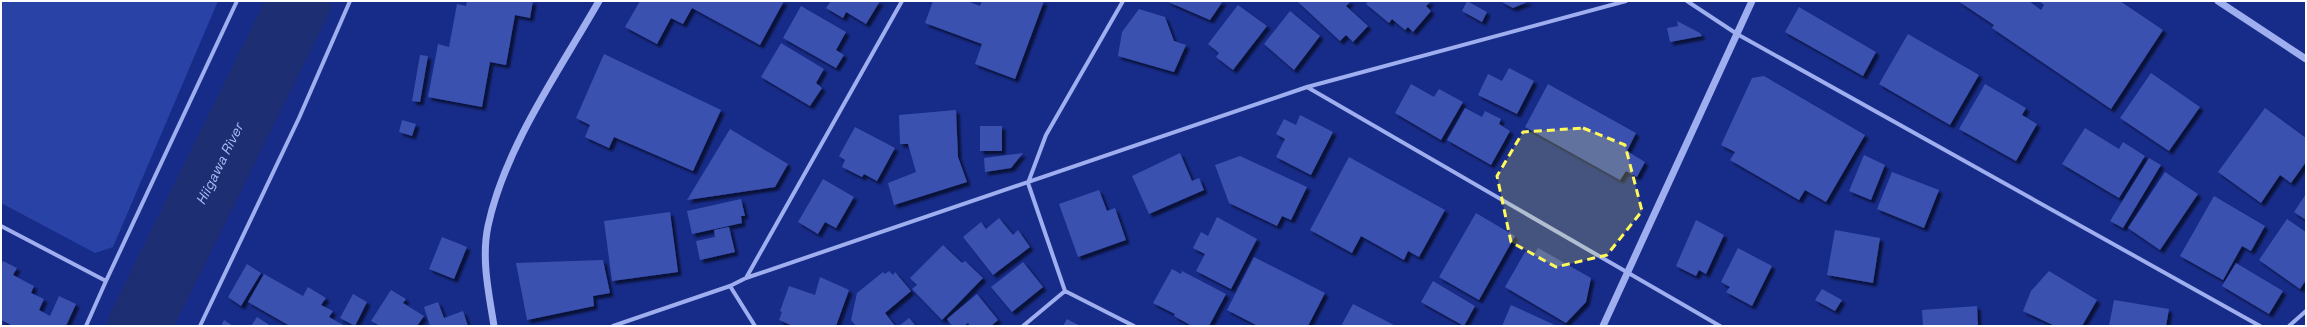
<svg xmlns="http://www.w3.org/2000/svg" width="2307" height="327" font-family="'Space Grotesk',sans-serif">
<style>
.green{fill:#2942a6}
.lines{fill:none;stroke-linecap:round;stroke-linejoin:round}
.river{stroke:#1e2e73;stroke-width:63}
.building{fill:#3b51af;filter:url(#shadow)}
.minor{stroke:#9eaeee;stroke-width:4}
.tertiary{stroke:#9eaeee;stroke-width:7}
.marked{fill:#fff95a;fill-opacity:0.2;stroke:#fff95a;stroke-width:3;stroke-dasharray:8 5;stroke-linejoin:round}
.labels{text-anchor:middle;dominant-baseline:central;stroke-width:4;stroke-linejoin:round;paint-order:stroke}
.water-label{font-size:14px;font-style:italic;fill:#a9b9f5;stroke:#172b88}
</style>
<defs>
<filter id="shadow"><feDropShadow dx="3.5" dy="3.5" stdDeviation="1" flood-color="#0009"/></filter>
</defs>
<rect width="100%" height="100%" fill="#172b88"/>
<path class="green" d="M1,1H218L113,247L95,253L1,203Z"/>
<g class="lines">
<path class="river" id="s1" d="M139,326L300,1"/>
</g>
<path class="building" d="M467,1H533L530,18L515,15L506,65L490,62L482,107L428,97L438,44L449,47L457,4L466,6Z
M640,1H784L760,45L692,8L683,24L671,18L657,44L625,27Z
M831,1H880L866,24L846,12L843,18L826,8Z
M933,1H967L980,6L982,1H1044L1015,79L975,64L982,44L925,23Z
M1166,1H1223L1210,20Z
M1297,1H1351L1346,6L1368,26L1353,42L1346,35L1340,41Z
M1368,1H1431L1426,6L1431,11L1413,32L1408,27L1405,30L1392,19L1389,23L1366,4Z
M1467,1L1487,12L1482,22L1462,11Z
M1500,1H1530L1513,8Z
M1958,1H2029L2041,10L2044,5L2039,1H2120L2163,30L2111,109L1992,28L1994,25Z
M1238,5L1267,26L1233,70L1216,57L1219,53L1208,44Z
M801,6L846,32L836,50L844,55L836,68L783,38Z
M1799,7L1876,52L1863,76L1785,32Z
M1139,9L1165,17L1174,41L1186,45L1174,72L1118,56L1122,32Z
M1290,11L1320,36L1294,70L1264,44Z
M1677,21L1700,33L1702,36L1670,42L1667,28L1678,26Z
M1908,34L1979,75L1950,125L1879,84Z
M781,43L824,69L816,83L822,88L810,106L761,77Z
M604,54L721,110L693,171L614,137L609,148L585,137L590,125L576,118Z
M420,55L428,56L420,102L412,101Z
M1509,68L1534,81L1517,114L1478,95L1488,74L1502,81Z
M2151,73L2200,107L2169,151L2120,118Z
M1764,76L1865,135L1826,202L1805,190L1799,200L1730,160L1735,152L1721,145L1752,78Z
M1411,84L1434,97L1439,89L1463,102L1441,140L1395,113Z
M1548,84L1636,133L1627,151L1645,162L1637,177L1626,171L1620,180L1525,127Z
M1985,84L2026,108L2022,115L2037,124L2016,161L1959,129Z
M1465,108L1482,117L1485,111L1501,119L1499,124L1510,131L1491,165L1447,140Z
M2265,108L2306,138V162L2291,183L2280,175L2261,203L2218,172Z
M956,110L958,157L967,182L894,205L888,183L916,172L908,144H900L899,115Z
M1300,115L1333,132L1311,175L1276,157L1285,139L1276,134L1284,119L1296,125Z
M402,120L416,124L412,136L399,132Z
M980,126H1002V151H980Z
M855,127L895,148L877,181L864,174L862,177L842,167L845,160L839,156Z
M2085,128L2119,149L2123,142L2145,156L2119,198L2062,164Z
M730,129L788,164L775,187L687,200Z
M1023,153L1011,168L985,172L984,158Z
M1180,153L1192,181L1199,178L1204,190L1149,214L1132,176Z
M1864,155L1885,165L1871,200L1849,191Z
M1240,156L1307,187L1291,220L1282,216L1277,226L1229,203L1215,165Z
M1349,157L1445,210L1419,257L1408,251L1404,260L1361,236L1352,253L1310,230Z
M2149,158L2161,165L2123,228L2110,221Z
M1892,172L1939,190L1924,228L1877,209Z
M2165,172L2198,194L2160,250L2128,228Z
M823,179L854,197L836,228L825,222L818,234L798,222Z
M1099,190L1107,211L1115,208L1126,240L1078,257L1059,204Z
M2306,194V220L2294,212Z
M2214,196L2265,226L2251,251L2242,246L2223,280L2180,256Z
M741,199L745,216H741L742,223L692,234L687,211Z
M670,212L678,272L612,281L604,221Z
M1476,213L1515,236L1479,300L1439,277Z
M1217,217L1257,239L1231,289L1196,271L1205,254L1193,248L1201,232L1208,236Z
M999,218L1013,235L1018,230L1030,247L993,275L963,237L981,222L986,229Z
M2287,219L2306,232V280L2300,289L2259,260Z
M1696,220L1724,235L1706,274L1699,270L1696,276L1676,266Z
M729,227L735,252L700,260L696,241L715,237L714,230Z
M1835,230L1880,238L1873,283L1827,275Z
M442,237L467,247L454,279L429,269Z
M943,245L962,263L965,261L983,278L942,320L912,289L917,285L910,278Z
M1538,248L1591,278L1586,302L1566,323L1505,287L1525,252L1533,256Z
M1738,248L1772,266L1752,306L1726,292L1730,287L1721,282Z
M1254,257L1325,293L1308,326H1258L1227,310Z
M603,260L610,293L593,296L594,306L527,320L516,263Z
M3,261L17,268L13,275L34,286L31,293L44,299L39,310L50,316L59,296L76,304L66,326H13L1,320V265Z
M1023,262L1043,287L1012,312L991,287Z
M2236,263L2283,291L2269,314L2222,286Z
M247,264L261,273L241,306L228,297Z
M1172,269L1181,274L1182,271L1226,294L1209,326H1192L1174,316L1175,314L1153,303Z
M889,271L893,275L895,272L911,291L885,313L895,326H856L851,320L857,293L883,272L885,274Z
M2049,271L2097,300L2082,326H2055L2023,311L2031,291Z
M264,274L303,296L308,287L326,298L321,305L333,311L329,317L345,326H290L248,302Z
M820,277L849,290L836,326H793L779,320L782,312L780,311L789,286L815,295Z
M1433,281L1475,306L1464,326L1421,302Z
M1822,289L1842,300L1835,311L1815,300Z
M391,290L406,299L403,303L424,316L417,326H380L371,321Z
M353,294L367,302L355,326L340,318Z
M977,294L998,320L991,326H970L968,323L964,326H952L947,319Z
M2114,300L2169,309L2166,326H2109Z
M438,302L444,318L463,311L468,326H430L424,307Z
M1353,304L1396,326H1341Z
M1511,305L1557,326H1502Z
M1977,306L1978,326H1923L1922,310Z
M257,317L271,326H251Z
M909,318L916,326H899Z
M1067,319L1080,326H1063Z
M224,320L233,326H221Z"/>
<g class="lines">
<path class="minor" d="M1123,1L1046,135L1028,183L1065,291L1134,326
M1687,1L1737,34L2260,326
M1307,87L1720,326
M1,226L106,281L86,326
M746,278L902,1
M106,281L237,1
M730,286L755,326
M200,326L299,118L350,1
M613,326L730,286L746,278L1307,87L1626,1
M1023,326L1065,291
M2289,326L2306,311"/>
<path class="tertiary" d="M2218,1L2306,59
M494,326C489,294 481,259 488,226C505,147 559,71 599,1
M1603,326L1752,1"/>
</g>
<path class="marked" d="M1583,128L1625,145L1642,211L1607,255L1556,267L1511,242L1497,176L1523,132Z"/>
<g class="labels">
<g class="water-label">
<text stroke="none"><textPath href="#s1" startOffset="181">Hiigawa River</textPath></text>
</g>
</g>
<rect width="2307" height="327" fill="none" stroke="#ffffff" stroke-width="4"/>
</svg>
